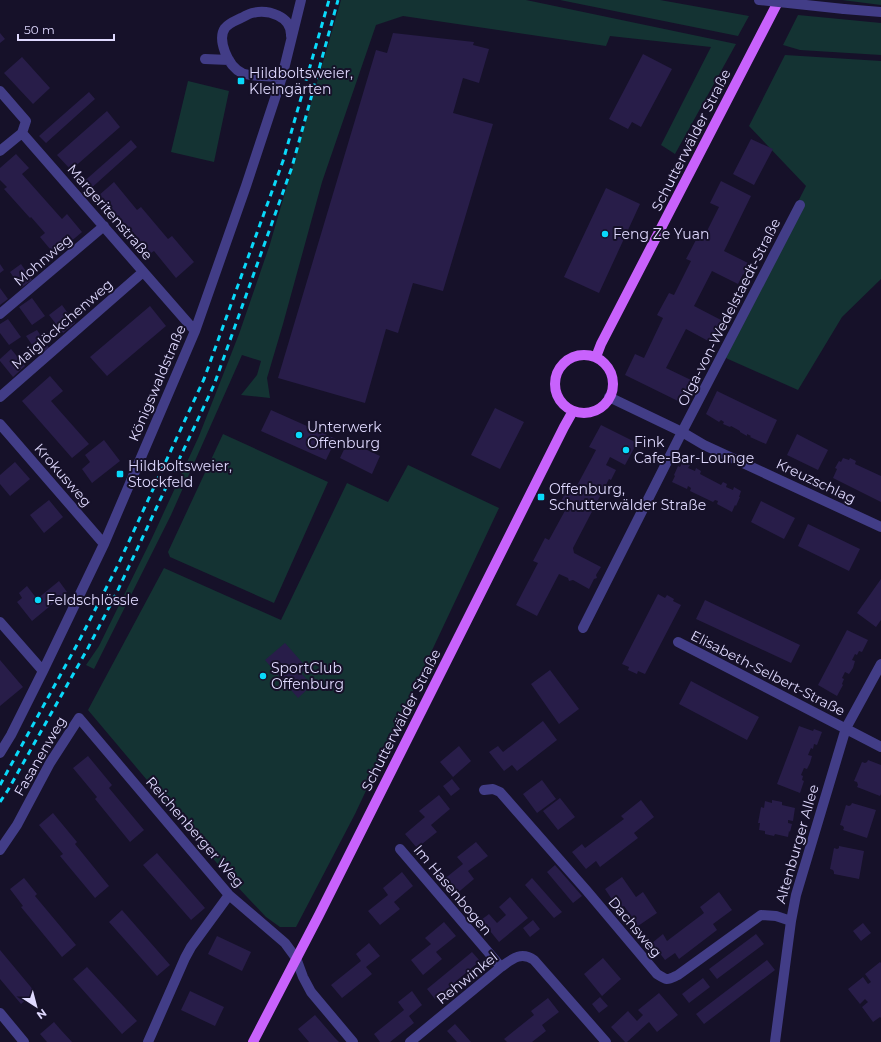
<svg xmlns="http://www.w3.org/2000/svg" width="881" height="1042" font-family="Montserrat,sans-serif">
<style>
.green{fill:#143333}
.building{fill:#281d49}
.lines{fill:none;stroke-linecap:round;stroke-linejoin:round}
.minor{stroke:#423d87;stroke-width:10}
.major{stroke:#c862fc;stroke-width:10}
.rail{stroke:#09d9fa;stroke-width:3;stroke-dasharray:6 5;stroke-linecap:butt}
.minor-bridge{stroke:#423d87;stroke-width:10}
.poi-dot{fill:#09d9fa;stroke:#161129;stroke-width:1.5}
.labels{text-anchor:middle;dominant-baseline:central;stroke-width:4;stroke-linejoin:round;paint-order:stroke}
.poi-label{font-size:14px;fill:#dfd9fe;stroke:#161129;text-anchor:start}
.street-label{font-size:14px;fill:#dfd9fe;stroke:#161129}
</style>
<rect width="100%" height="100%" fill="#161129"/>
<path class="green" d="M341,0H526L736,44L675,154L661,145L711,47L610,36L606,46L403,16L376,25L322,182L283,324L267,378L270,398L241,395L257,375L261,361L242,355L171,515L94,669L86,665L99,646L152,538L199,436L239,334L270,244Z
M560,0H660L749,16L738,36Z
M842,0H881V5Z
M798,15L881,23V55L800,50L783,45Z
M785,55L881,61V279L842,317L798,390L728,359L720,354L806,186L749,126Z
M188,81L229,91L214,162L171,152Z
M223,434L328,482L274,603L170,557L168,552Z
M408,465L499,508L355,814L296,927H280L266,917L232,881L88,710L164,568L281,620L347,483L388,502Z"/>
<path class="building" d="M0,33L5,39L0,43Z
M393,33L474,42L473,45L489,49L479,83L463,78L453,113L493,124L443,291L413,283L398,333L386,329L365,403L278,378L376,50L387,53Z
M643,54L672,69L641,127L632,122L628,129L609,119Z
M22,57L50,88L33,104L4,73Z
M89,92L95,99L46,143L39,136Z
M107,111L120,127L71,170L57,155Z
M751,139L773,149L754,185L733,174Z
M131,140L137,147L88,191L81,184Z
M16,154L29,168L22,174L62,219L67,214L82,232L55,255L40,237L45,233L31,217L30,218L4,189L7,187L0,180V168Z
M721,181L751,196L724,251L752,265L747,276L743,274L738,284L712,271L694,306L721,320L716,331L718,332L712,343L686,329L666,368L691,380L680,402L625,375L635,354L644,358L663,318L657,315L669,293L674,295L691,261L686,259L697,238L702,241L719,207L710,203Z
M114,182L137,210L141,207L168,239L172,236L194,262L176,278L154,251L151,253L123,222L120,224L97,197Z
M606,188L640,204L599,293L564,277Z
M0,264L4,270L0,273Z
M21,264L32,280L21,288L10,272Z
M0,288L8,299L0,305Z
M32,298L45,316L32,325L19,307Z
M62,305L75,323L63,333L49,315Z
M150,306L166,326L107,376L90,357Z
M8,319L21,337L9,345L0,333V324Z
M37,330L49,348L39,355L26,336Z
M11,349L25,366L13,377L0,361V359Z
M50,376L63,391L51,401L89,444L72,458L22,401Z
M717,391L777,420L766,444L750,437L751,436L747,434V436L740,432V431L731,426L730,427L723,424L724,422L721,420L719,422L706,414Z
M495,408L524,422L500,469L471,455Z
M271,410L336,439L326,460L261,431Z
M601,425L637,443L625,465L610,457L606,465L616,470L611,480L609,479L573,548L574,553L601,567L596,575L597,578L594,579L589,589L573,580L569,581L568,578L559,574L537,616L516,605L538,563L533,561L545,538L549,540L567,507L560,503L567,490L573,493L596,450L589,447Z
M797,434L828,450L818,470L787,455Z
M104,440L120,461L92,483L82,469L90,462L85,455Z
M348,441L380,456L372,474L340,458Z
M843,458L849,460L850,458L856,461L855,464L881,476V502L833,478L837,469L835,468L839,461L841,462Z
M683,461L690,465L688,468L695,471L696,468L701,471L700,474L721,485L723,482L727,484L726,487L733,490L734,487L741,491L739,497H740L736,506L735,505L732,512L717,504L718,501L715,500L713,502L690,491L691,488L688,486L687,489L672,482L675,476L674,475L678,466L680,467Z
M15,462L30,479L10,496L0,484V475Z
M49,500L63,517L44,533L30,515Z
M761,501L795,518L784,539L751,522Z
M808,524L860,549L849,571L798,546Z
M881,579V620L876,627L857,613Z
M59,581L67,592L32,621L17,602L22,598L19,593L27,586L37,599Z
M658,594L665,598L667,595L674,599L673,601L681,605L645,674L638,671L637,674L628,670L629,667L622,664Z
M705,600L800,645L791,663L696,619Z
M847,630L868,640L862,652L859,651L857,655L855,654L852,660L855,661L853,668L849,674L845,672L842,678L844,679L842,684L843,685L837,696L818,685Z
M285,643L307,668L301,673L312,685L298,698L265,660Z
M0,660L23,687L0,706Z
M550,670L579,709L559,724L531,684Z
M691,681L759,717L747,740L679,704Z
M543,721L557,740L517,771L512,765L504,771L489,752L498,746L503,752Z
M799,726L813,731L814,729L822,732L817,745L814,744L813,749L811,748L808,755L812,756L810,763L807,769L804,768L801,775L803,776L802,780L804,781L800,793L777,784Z
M459,746L471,761L453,777L440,762Z
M88,756L112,785L109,788L144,830L130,842L95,799L97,797L73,768Z
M868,760L881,765V794L880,796L857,787L858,785L857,782L854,781L862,762L865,763L867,762Z
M452,779L460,789L451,796L443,786Z
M542,780L556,799L537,813L523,794Z
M439,795L450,809L431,825L437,832L417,848L405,834L425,817L419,811Z
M560,798L575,817L558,830L543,811Z
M641,800L654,817L634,833L638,838L600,867L596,861L586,869L572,852L582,844L585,848L624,819L621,816Z
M772,800L782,802V805L795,808L793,821L788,820V823L792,824L790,832L789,831L788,837L775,834L774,836L765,834V831L759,830L760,823H758L761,807L764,808L765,801L772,803Z
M852,803L876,810L867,838L843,830L844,828L843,826L840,825L846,805L849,806L851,805Z
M53,813L77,842L75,844L109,886L95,898L60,856L63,854L39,825Z
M476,842L488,856L468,871L474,879L455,895L443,880L463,864L457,857Z
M839,846L864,851L859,879L834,874V872L833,870L830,869L834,848L837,849L839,848Z
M157,853L205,908L191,920L143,865Z
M555,865L582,896L573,903L547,872Z
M402,872L413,886L394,902L400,909L380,925L368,911L388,895L383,888Z
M622,877L636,897L643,892L657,913L638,926L624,906L619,910L605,889Z
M24,878L37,894L35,896L76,945L62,957L21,907L23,906L10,889Z
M532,878L562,912L554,918L525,885Z
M719,892L732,910L713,924L717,930L679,959L675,953L665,960L652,943L663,934L667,941L704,913L700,907Z
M510,897L528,918L499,942L481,920L489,914L497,923L506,915L499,907Z
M122,910L170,965L157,976L109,922Z
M533,920L540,929L530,937L523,928Z
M444,922L456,936L436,952L442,959L423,975L411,960L431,944L425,938Z
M863,923L871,933L861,941L853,931Z
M756,934L764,944L717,979L709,969Z
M217,936L251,952L242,971L208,954Z
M369,943L380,956L366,967L372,974L342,998L331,985L361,961L356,954Z
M0,950L35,992L21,1004L0,979Z
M472,952L480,961L435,999L427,989Z
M603,958L621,979L602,996L584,974Z
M767,960L775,970L704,1024L696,1014Z
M880,962L881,963V1018L880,1017L873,1022L862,1007L868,1002L865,999L860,1004L848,989L863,977L868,984L871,982L865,974Z
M87,967L137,1021L122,1034L73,979Z
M703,978L710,987L689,1003L682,994Z
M190,991L224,1007L215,1026L181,1010Z
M412,991L422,1005L409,1016L414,1023L390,1042H380L374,1034L404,1010L398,1002Z
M659,993L678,1015L657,1032L649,1022L627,1042H625L611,1027L628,1011L637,1021L643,1015L638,1010Z
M600,997L608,1006L599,1013L592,1004Z
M548,998L559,1012L542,1025L546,1031L532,1042H507L504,1039L534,1015L531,1011Z
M315,1015L335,1038L339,1042H309L298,1029Z
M54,1022L60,1029L72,1042H47L40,1034Z
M455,1024L471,1042H457L447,1031Z"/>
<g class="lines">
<path class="minor" d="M844,9L881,12
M205,59L229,60
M282,77C272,76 251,77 242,73C234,69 228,60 225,52C222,44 220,35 225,28C229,23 235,21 241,18C244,17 248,14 252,13C268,9 292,16 291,36
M0,91L26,121L22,133
M0,151L22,133L195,331
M0,314L104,226
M0,397L143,272
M609,397L682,432L704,445L881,527
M0,424L104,544
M0,622L43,671
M583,628L682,432L800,205
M678,642L881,747
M0,753L11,735L43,671L104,544L195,331L246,186L282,77L301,0
M484,790L493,789L500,792L587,891L657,974C668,981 667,980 678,975L761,915L776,916L791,921
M400,849L501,967
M0,850L17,825L50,763L79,718L229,895L285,943L296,958L303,977L311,992L353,1042
M0,1013L24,1042
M148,1042L185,958L191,947L229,895
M410,1042L501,967C512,959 521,951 534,960L606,1042
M775,1042L791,921L796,895L846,728L881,664"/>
<path class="major" d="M555 384a29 29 0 1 1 58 0a29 29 0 1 1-58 0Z
M596,357L601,344L779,0
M253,1042L319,915L564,427L573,411"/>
<path class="rail" d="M0,785L79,641L118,565L204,379L283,161L329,0
M0,802L8,790L88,648L117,592L214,385L292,167L338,0"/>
<path class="minor-bridge" d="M759,0L844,9"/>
</g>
<g class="poi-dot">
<rect x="237" y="77" width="8" height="8" rx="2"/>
<circle cx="605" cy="234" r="4"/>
<circle cx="299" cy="435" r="4"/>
<circle cx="626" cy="450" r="4"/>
<rect x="116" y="470" width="8" height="8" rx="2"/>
<rect x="537" y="493" width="8" height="8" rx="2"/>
<circle cx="38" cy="600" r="4"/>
<circle cx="263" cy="676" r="4"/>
</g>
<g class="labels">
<g class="poi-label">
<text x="249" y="73">Hildboltsweier,<tspan x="249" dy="16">Kleingärten</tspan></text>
<text x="613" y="234">Feng Ze Yuan</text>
<text x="307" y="427">Unterwerk<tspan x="307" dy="16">Offenburg</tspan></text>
<text x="634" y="442">Fink<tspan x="634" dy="16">Cafe-Bar-Lounge</tspan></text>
<text x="128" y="466">Hildboltsweier,<tspan x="128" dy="16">Stockfeld</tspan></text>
<text x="549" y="489">Offenburg,<tspan x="549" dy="16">Schutterwälder Straße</tspan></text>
<text x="46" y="600">Feldschlössle</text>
<text x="271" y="668">SportClub<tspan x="271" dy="16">Offenburg</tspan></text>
</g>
<g class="street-label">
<text transform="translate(691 140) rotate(-63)">Schutterwälder Straße</text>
<text transform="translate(110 212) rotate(49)">Margeritenstraße</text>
<text transform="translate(43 260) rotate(-40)">Mohnweg</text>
<text transform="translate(729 312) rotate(-63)">Olga-von-Wedelstaedt-Straße</text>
<text transform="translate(62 324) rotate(-41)">Maiglöckchenweg</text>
<text transform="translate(157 383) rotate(-67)">Königswaldstraße</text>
<text transform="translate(63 475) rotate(49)">Krokusweg</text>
<text transform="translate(816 481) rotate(25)">Kreuzschlag</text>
<text transform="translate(768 673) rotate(27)">Elisabeth-Selbert-Straße</text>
<text transform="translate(401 720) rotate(-63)">Schutterwälder Straße</text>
<text transform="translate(40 756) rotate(-60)">Fasanenweg</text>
<text transform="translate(195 832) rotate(49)">Reichenberger Weg</text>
<text transform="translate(797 844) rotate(-74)">Altenburger Allee</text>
<text transform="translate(453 890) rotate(50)">Im Hasenbogen</text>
<text transform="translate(635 927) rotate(50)">Dachsweg</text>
<text transform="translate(467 978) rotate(-39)">Rehwinkel</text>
</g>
</g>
<g transform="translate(36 1006) rotate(144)" stroke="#161129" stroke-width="3" paint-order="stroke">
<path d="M0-3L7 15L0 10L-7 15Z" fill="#dfd9fe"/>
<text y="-6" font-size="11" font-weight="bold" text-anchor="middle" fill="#dfd9fe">N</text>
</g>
<path d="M18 34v6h96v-6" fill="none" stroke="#dfd9fe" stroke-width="2"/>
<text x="24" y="34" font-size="12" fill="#dfd9fe" stroke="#161129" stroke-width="3" paint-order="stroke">50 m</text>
</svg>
